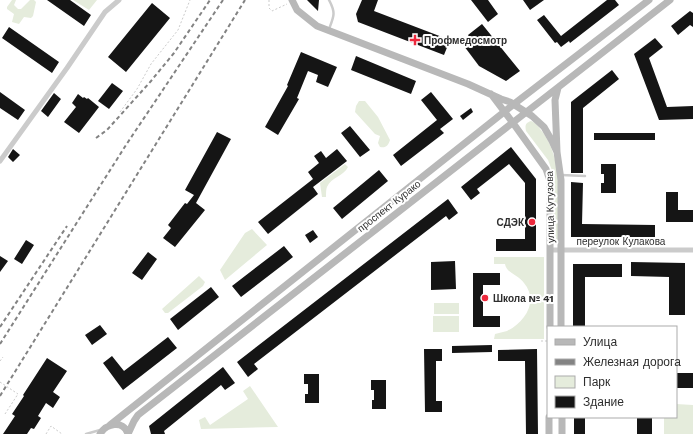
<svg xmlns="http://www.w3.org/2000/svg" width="693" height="434" font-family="'Work Sans',sans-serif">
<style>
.green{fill:#e5ecdc}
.building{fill:#151515}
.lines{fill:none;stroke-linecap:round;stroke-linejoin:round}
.path{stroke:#cbcbcb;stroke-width:1;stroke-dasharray:2 2;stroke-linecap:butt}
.lane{stroke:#cbcbcb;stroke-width:2.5}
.street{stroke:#cbcbcb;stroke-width:5}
.secondary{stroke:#b8b8b8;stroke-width:7}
.rail{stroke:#838383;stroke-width:2;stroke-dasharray:4 3;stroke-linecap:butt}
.path-bridge{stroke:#cbcbcb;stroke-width:1;stroke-dasharray:2 2;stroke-linecap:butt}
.poi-dot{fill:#ed293d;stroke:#fff;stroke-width:1.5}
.labels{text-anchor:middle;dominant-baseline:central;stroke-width:4;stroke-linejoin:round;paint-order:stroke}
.poi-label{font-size:10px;font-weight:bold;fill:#2e2e2e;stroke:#fff;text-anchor:start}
.street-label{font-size:10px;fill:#2e2e2e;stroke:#fff}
</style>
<rect width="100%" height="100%" fill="#fff"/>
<path class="green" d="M12,0H16L14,5L18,9H21L30,0H34L36,2L33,16L31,18L24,17L19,24L12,22L14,14L7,9V7Z
M73,0H97L89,10Z
M359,101H365L378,117L390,140C388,146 386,148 380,147L378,143L380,136L375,134L355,112L356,106Z
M531,121C537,123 540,129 544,134C564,164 558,206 558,241H556L554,240L553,173L548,160L526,131C525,126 525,123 531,121Z
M345,164L348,167C344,176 331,177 327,187C326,189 326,193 326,197H322L320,183Z
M252,229L267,245L225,280L220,270L245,233Z
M494,257H544V339H494L495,334C499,333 503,332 507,331C525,322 539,301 524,283C519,275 506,273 505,264H494Z
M199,276L205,282L203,286L168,313H165L162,309Z
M434,303H459V314H434Z
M433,316H459V332H433Z
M250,386L278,427L201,429L199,420L205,417L210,425L248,399L243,391Z
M676,404L693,405V434H664V417H676Z"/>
<path class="building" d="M47,0H70L91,15L84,26Z
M307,0H319L318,11Z
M362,0H378L374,11L450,40L444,55L358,22L356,14Z
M471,0H488L498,14L488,22Z
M523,0H544L530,10Z
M607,0H615L619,5L570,43L569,41L561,47L557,42L555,43L537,20L544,15L561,36Z
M152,3L170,18L126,72L108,57Z
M690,11L693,13V27L690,25L678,35L671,26Z
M482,24L520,71L506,81L479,66L464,46L471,40L468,35Z
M9,27L59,62L52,73L2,38Z
M655,38L663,47L649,58L667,107L693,106V119L659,120L634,54Z
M301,52L337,67L328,87L316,82L318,75L308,71L297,98L299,99L278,135L265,127L288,86L287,85Z
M356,56L416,81L411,94L351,70Z
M612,70L619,79L583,108V173H571V102Z
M112,83L123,91L109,109L98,101Z
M0,92L25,110L18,120L0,108Z
M431,92L453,119L440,129L444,133L401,166L393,155L437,120L421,100Z
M54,93L61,99L48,117L41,111Z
M78,94L83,98L84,97L87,99L88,98L99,107L79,133L64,122L76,107L72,103Z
M471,108L473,112L463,120L460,116Z
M350,126L370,150L360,157L341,133Z
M217,132L231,139L196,203L205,210L175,247L163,238L171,228L168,225L185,203L187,204L194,195L185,190Z
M594,133H655V140H594Z
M511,147L536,179V251H496V239H525V183L509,164L477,189L480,193L471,200L461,187Z
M13,149L20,155L13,162L8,157Z
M337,149L347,161L313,187L318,194L268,234L258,222L313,179L308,172L319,163L314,156L321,151L326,158Z
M601,164H616V193H601V183H604V174H601Z
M379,170L388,181L342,219L333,208Z
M571,182L583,183L582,224L655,225V237H571Z
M666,192H678V210H693V222H666Z
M448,199L458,213L449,220L446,216L254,364L258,369L248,377L237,362Z
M313,230L318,237L310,243L305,235Z
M26,240L34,245L22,264L14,259Z
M284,246L293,257L241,297L232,286Z
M148,252L157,259L142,280L132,273Z
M0,256L8,261L0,272Z
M455,261L456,289L431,290V262Z
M631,262L685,263V315H669V277L631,276Z
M573,264H622V277H585V327H573Z
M473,273H500V285H483V316H500V327H473Z
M211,287L219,297L178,330L170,319Z
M100,325L107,334L92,345L85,335Z
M168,337L177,348L123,390L103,363L112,356L124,371Z
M492,345V352L452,353V346Z
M424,349H442V361H436V401H442V412H425Z
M537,349L538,434H526L525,361H498V350Z
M47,358L67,371L53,392L60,397L53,408L46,403L38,416L41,418L34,429L31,428L27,434H3L15,416L12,414L24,396L23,395Z
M223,367L235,383L225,390L221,385L164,431L165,434H151L149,426Z
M676,373H693V388H676Z
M304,374H319V403H305V394H308V384H304Z
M371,380H386V409H372V400H374V390H371Z
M574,417H585V434H574Z
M637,417H652V434H637Z"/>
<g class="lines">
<path class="path" d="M269,0V8L272,11L287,4
M120,112L137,89L151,64L178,30L190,0
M541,341H548
M0,361L3,357
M5,414L18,394
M46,434L51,426L62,434"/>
<path class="lane" d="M329,0C336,13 334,16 329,29
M561,175L585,176
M86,434L100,430"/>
<path class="street" d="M0,161L67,68L105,12L119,0
M550,250H693"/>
<path class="secondary" d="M292,0L297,10L317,26L468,84L501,99L510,102L532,116L544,127L552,141L557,152
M558,88L555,100L557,152L561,180V327
M491,94L513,123L546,169L550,181V327
M562,417V434
M110,425L514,104L649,0
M100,434C106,424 123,419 128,434
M128,434L134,421L138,415L670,0
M549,434V417"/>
<path class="rail" d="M96,138L107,130L151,81L174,53L210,0
M0,327L67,226
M0,344L126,145L223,0
M0,396L245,0"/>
<path class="path-bridge" d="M0,382L18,394"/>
</g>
<g class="poi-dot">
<path d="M413 34h4v4h4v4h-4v4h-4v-4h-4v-4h4z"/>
<circle cx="532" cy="222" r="4"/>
<circle cx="485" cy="298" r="4"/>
</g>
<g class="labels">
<g class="poi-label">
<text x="424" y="40">Профмедосмотр</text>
<text x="524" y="222" text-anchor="end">СДЭК</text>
<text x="493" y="298">Школа № 41</text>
</g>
<g class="street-label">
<text transform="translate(389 206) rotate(-38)">проспект Курако</text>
<text transform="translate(550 207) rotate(-91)">улица Кутузова</text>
<text x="621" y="241">переулок Кулакова</text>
</g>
</g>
<rect x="547" y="326" width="130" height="92" fill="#ffffff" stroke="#ababab"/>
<rect x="555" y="339" width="20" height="6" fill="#b8b8b8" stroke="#ababab"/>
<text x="583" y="346" font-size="12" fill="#2e2e2e">Улица</text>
<rect x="555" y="359" width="20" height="6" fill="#838383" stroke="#ababab"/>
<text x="583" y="366" font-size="12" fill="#2e2e2e">Железная дорога</text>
<rect x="555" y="376" width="20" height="12" fill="#e5ecdc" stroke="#ababab"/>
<text x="583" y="386" font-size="12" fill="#2e2e2e">Парк</text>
<rect x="555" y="396" width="20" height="12" fill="#151515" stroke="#ababab"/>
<text x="583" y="406" font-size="12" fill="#2e2e2e">Здание</text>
</svg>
